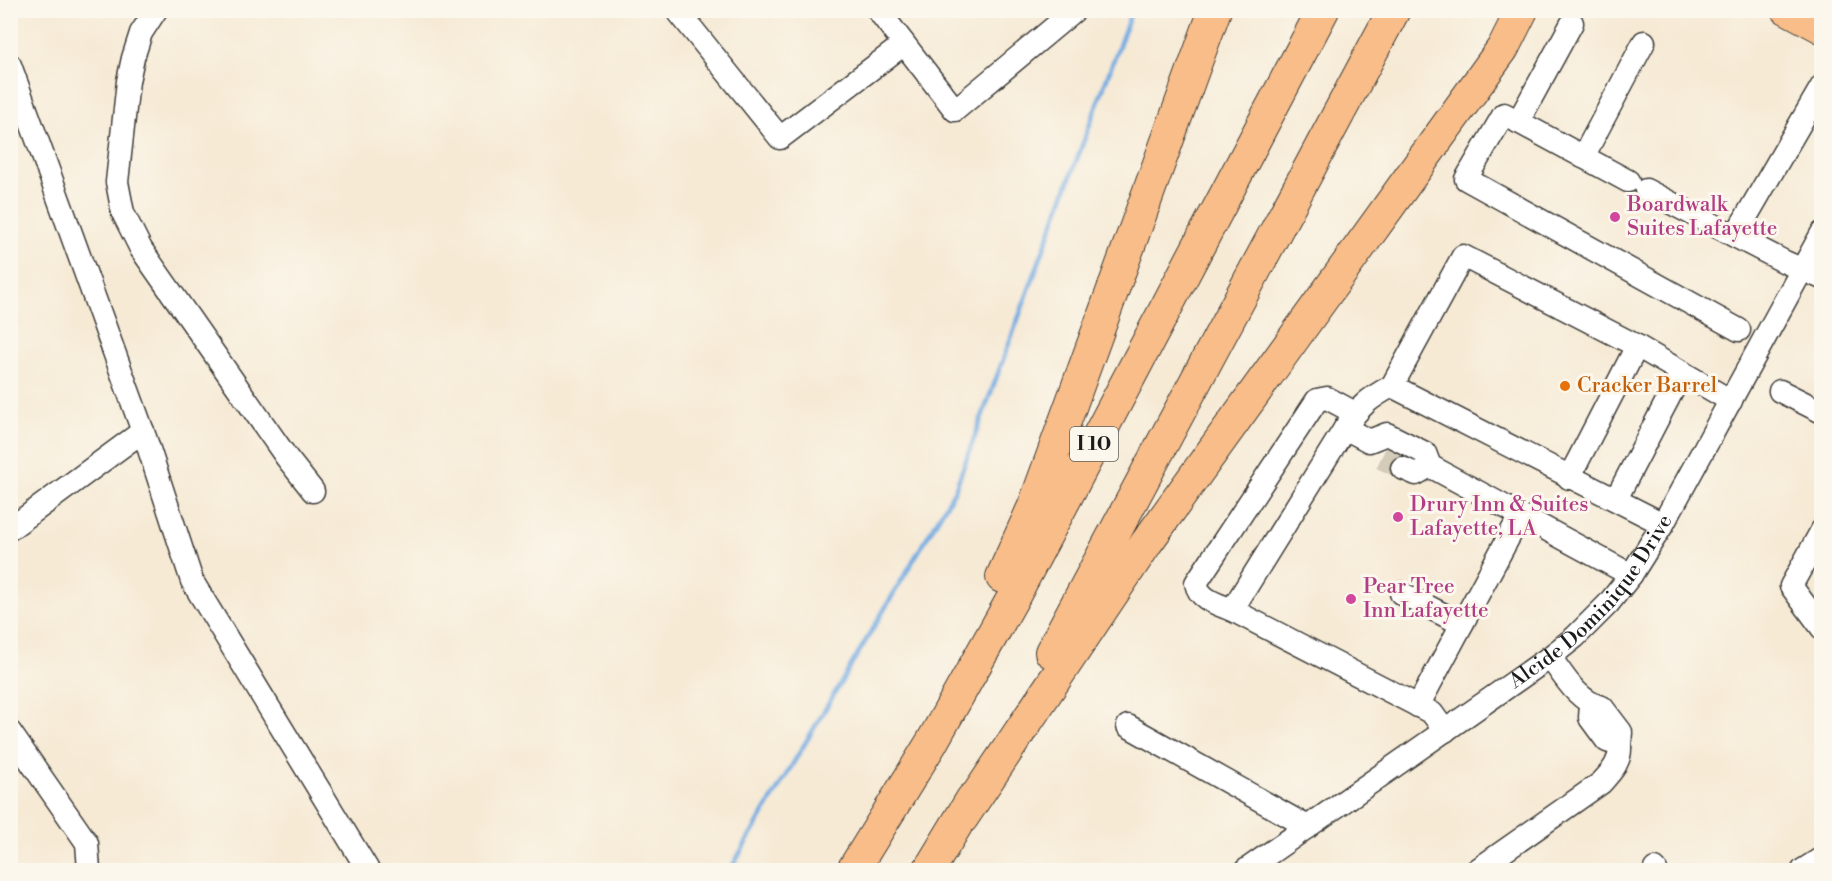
<svg xmlns="http://www.w3.org/2000/svg" width="1832" height="881" font-family="'Libre Bodoni',serif">
<style>
.lines{fill:none;stroke-linecap:round;stroke-linejoin:round}
.stream{stroke:#72abe2;stroke-width:4.5}
.minor-tunnel{stroke:#d5cbb9;stroke-width:22;stroke-dasharray:22 11;stroke-linecap:butt}
.minor-casing{stroke:#3d3b38;stroke-width:25}
.major-casing{stroke:#3d3b38;stroke-width:29}
.highway-casing{stroke:#3d3b38;stroke-width:34}
.minor{stroke:#fff;stroke-width:22}
.major{stroke:#f8bd88;stroke-width:27}
.highway{stroke:#f8bd88;stroke-width:32}
.hotel-dot{fill:#d1479c;stroke:#fbf7ec;stroke-width:2}
.food-dot{fill:#e8710a;stroke:#fbf7ec;stroke-width:2}
.labels{text-anchor:middle;dominant-baseline:central;stroke-width:6;stroke-linejoin:round;paint-order:stroke}
.shield{fill:#fbf7ec;stroke:#5f5e5a;stroke-width:1.5}
.shield-label{font-size:20px;font-weight:bold;fill:#1c1c1c}
.hotel-label{font-size:21px;fill:#b23c85;stroke:#fbf7ec;text-anchor:start}
.food-label{font-size:21px;fill:#c56008;stroke:#fbf7ec;text-anchor:start}
.street-label{font-size:21px;fill:#1c1c1c;stroke:#fbf7ec}
</style>
<rect width="100%" height="100%" fill="#fbf7ec"/>
<filter id="ink" filterUnits="userSpaceOnUse"><feTurbulence type="fractalNoise" baseFrequency=".0167" numOctaves="2"/><feDisplacementMap in="SourceGraphic" scale="12" xChannelSelector="R" yChannelSelector="G"/><feConvolveMatrix kernelMatrix="1 2 1 2 8 2 1 2 1" color-interpolation-filters="sRGB"/></filter>
<filter id="wash" filterUnits="userSpaceOnUse"><feTurbulence type="fractalNoise" baseFrequency=".008" numOctaves="4" result="noise"/><feDisplacementMap in="SourceGraphic" scale="24" xChannelSelector="R" yChannelSelector="G"/><feGaussianBlur stdDeviation="1.35" result="paint"/><feColorMatrix in="noise" values="0 0 0 0 0 0 0 0 0 0 0 0 0 0 0 0 0 1.4 0 .05"/><feComposite in="paint" operator="in"/></filter>
<g filter="url(#wash)">
<rect width="100%" height="100%" fill="#f6ead5"/>
<g class="lines">
<path class="stream" d="M730,870L955,490L1132,10"/>
</g>
</g>
<g filter="url(#ink)">
<g class="lines">
<path class="minor-tunnel" d="M1381,458L1402,468"/>
<defs>
<g id="minor">
<path d="M156,10L141,33L133,58L128,81L117,182L123,213L141,249L287,458L313,491"/>
<path d="M677,10L780,138L904,44"/>
<path d="M878,10L955,110L1075,10"/>
<path d="M10,65L146,440L192,581L368,870"/>
<path d="M1518,122L1572,23"/>
<path d="M1583,157L1644,42"/>
<path d="M1628,181L1504,114L1466,179L1739,330"/>
<path d="M1646,190L1785,262L1822,278"/>
<path d="M1735,236L1822,86"/>
<path d="M1392,386L1663,524"/>
<path d="M1780,391L1822,412"/>
<path d="M1345,428L1232,610L1432,713L1445,731"/>
<path d="M1402,468L1416,474L1430,466"/>
<path d="M1569,478L1637,346"/>
<path d="M1616,499L1682,372"/>
<path d="M10,529L143,431"/>
<path d="M1822,530L1791,586L1822,628"/>
<path d="M1631,575L1430,466L1425,453L1387,434L1369,441L1345,428C1359,407 1369,398 1392,386L1463,256L1637,346L1731,401"/>
<path d="M1401,593L1462,624"/>
<path d="M1232,610C1218,604 1199,600 1196,583L1317,400L1327,398L1355,413"/>
<path d="M1550,657C1564,676 1578,702 1602,707L1621,732L1620,745L1607,741L1590,718L1591,704"/>
<path d="M1418,706L1520,516"/>
<path d="M1128,726L1308,827"/>
<path d="M10,732L87,843L89,870"/>
<path d="M1655,869L1656,870"/>
<path id="s1" d="M1246,870L1550,657L1575,637L1608,604L1631,575L1663,524L1822,233"/>
<path d="M1477,870L1601,783C1612,771 1621,762 1620,745"/>
<path d="M1803,870L1822,858"/>
</g>
<path id="major" d="M1785,10L1822,30"/>
<path id="highway" d="M1002,577L1034,506L1215,10
M1051,652L1394,10
M962,818L1147,542L1503,48L1522,10
M853,870L932,742L1014,596L1323,10
M929,870L972,799"/>
</defs>
<use href="#minor" class="minor-casing"/>
<use href="#major" class="major-casing"/>
<use href="#highway" class="highway-casing"/>
<use href="#minor" class="minor"/>
<use href="#major" class="major"/>
<use href="#highway" class="highway"/>
</g>
</g>
<g class="hotel-dot">
<circle cx="1615" cy="217" r="6"/>
<circle cx="1398" cy="517" r="6"/>
<circle cx="1351" cy="599" r="6"/>
</g>
<circle class="food-dot" cx="1565" cy="386" r="6"/>
<g class="labels">
<rect class="shield" x="1070" y="427" width="48" height="34" rx="4.5"/>
<g class="shield-label">
<text x="1094" y="444">I 10</text>
</g>
<g class="hotel-label">
<text x="1627" y="205">Boardwalk<tspan x="1627" dy="24">Suites Lafayette</tspan></text>
<text x="1410" y="505">Drury Inn &amp; Suites<tspan x="1410" dy="24">Lafayette, LA</tspan></text>
<text x="1363" y="587">Pear Tree<tspan x="1363" dy="24">Inn Lafayette</tspan></text>
</g>
<g class="food-label">
<text x="1577" y="386">Cracker Barrel</text>
</g>
<g class="street-label">
<text stroke="none"><textPath href="#s1" startOffset="440">Alcide Dominique Drive</textPath></text>
</g>
</g>
<rect width="1832" height="881" fill="none" stroke="#fbf7ec" stroke-width="36"/>
</svg>
